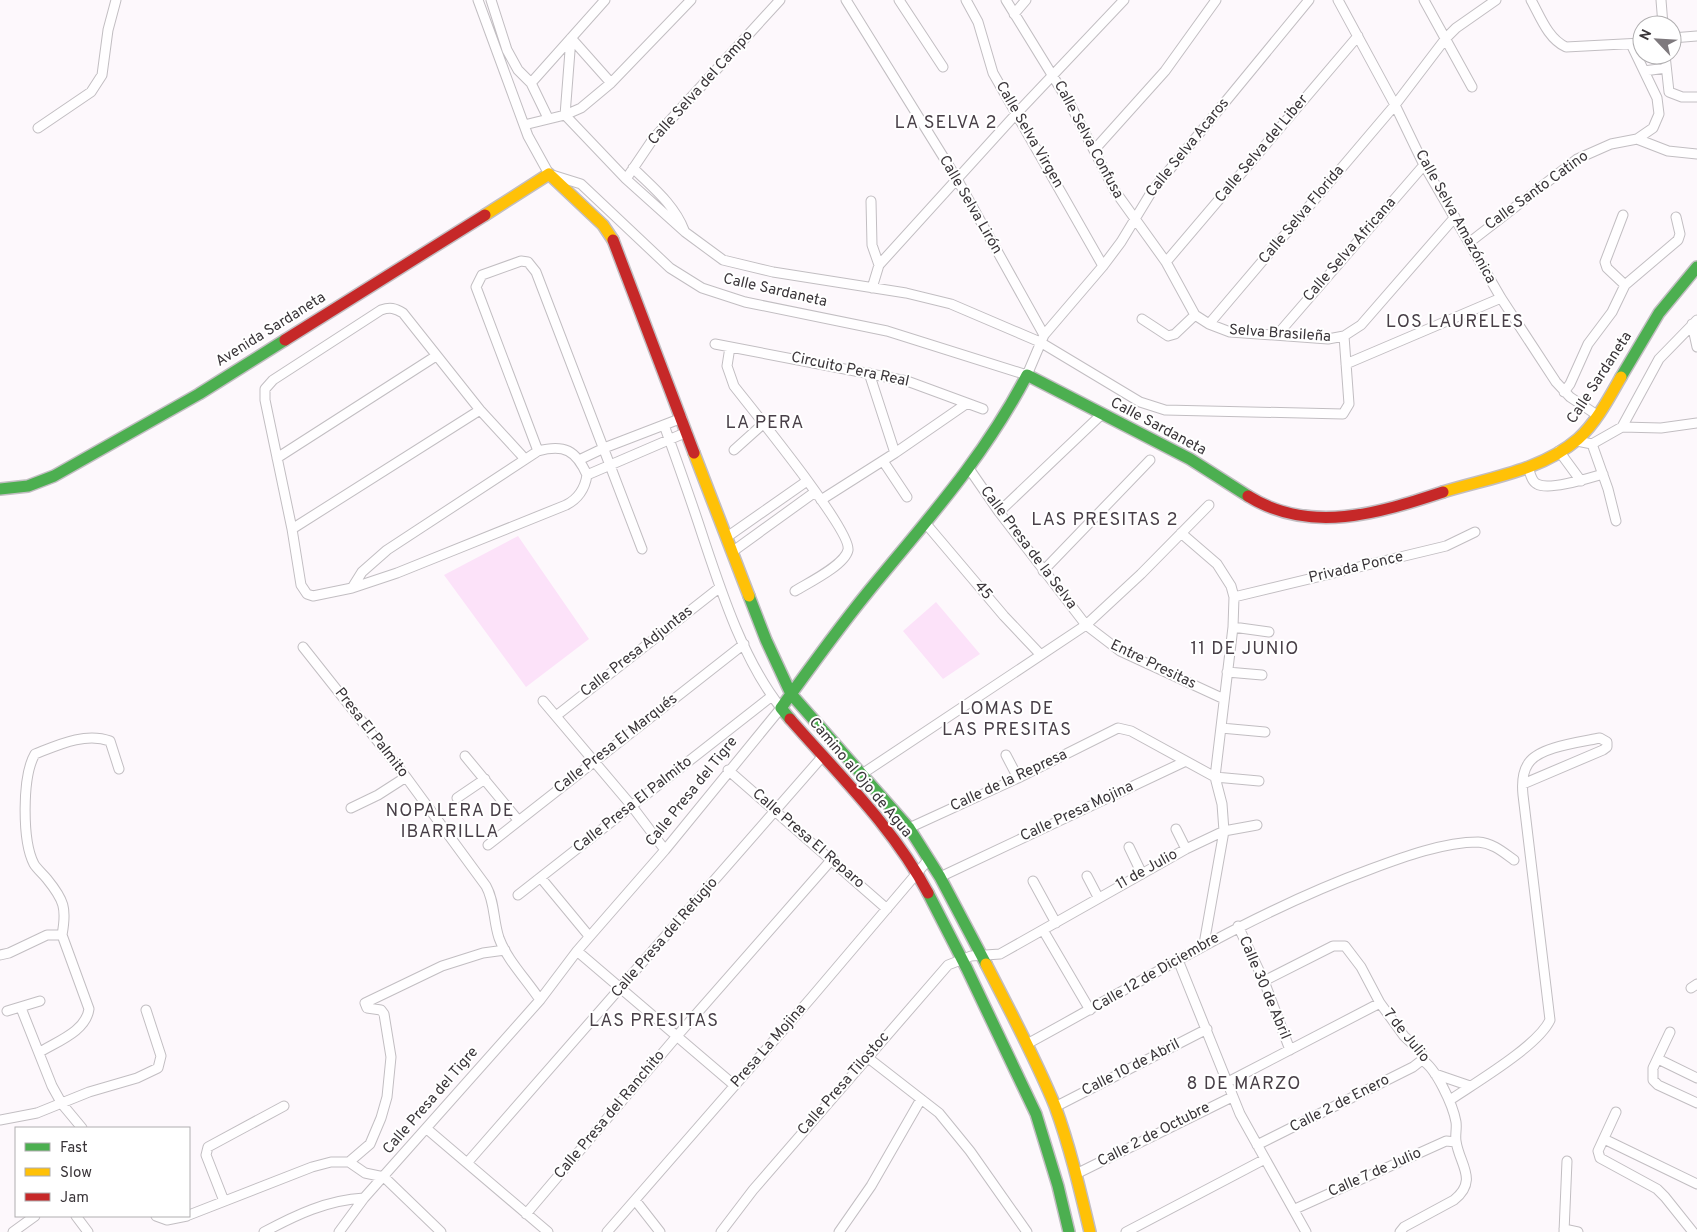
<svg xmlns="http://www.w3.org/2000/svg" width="1697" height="1232" font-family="Overpass,sans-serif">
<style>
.green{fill:#fce2f9}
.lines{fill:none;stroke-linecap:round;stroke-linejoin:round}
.street-casing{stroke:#c2bec2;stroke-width:11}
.fast-casing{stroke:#c2bec2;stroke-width:14}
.slow-casing{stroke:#c2bec2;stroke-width:14}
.jam-casing{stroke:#c2bec2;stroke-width:14}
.street{stroke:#fffeff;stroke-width:9}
.fast{stroke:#4caf50;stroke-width:11}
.slow{stroke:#ffc107;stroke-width:11}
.jam{stroke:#c62828;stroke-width:11}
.labels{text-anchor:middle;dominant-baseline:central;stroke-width:4;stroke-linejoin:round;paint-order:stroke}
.street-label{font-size:15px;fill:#3a3539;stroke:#fff}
.quarter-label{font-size:18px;letter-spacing:1px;fill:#483f47;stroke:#fff}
</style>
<rect width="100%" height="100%" fill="#fdf8fc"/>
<path class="green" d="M518,536L589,639L526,687L444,575Z
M936,602L980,654L943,679L903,631Z"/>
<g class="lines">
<defs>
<path id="street" d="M478,0L528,136L549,174L581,184L670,268L702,288L745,302L887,331L1027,375L1044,335L1103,266L1121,242L1152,191L1309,0
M491,0L507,50L518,70L531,83L548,118
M846,0L957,179L1044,335
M899,0L943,67
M966,0L978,22L993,73L1103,266
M1006,0L1070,104L1115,191L1166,262L1195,315L1209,324L1230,332L1328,339L1344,336L1361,325L1455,217
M1338,0L1395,105L1424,165L1501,298L1556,382L1570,397L1597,415
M1424,0L1472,87
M1531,0C1540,16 1548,39 1566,47L1642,43
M1661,0L1663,25
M1014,14L1026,0
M571,38L565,115L626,179L685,232L723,260L773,272L906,293L951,304L1040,342L1140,402L1165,410L1343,414L1349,404L1344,336
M571,38L611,83
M1672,38L1697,36
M1665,55L1669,92L1682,97H1697
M1644,71L1666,68
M531,83L605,0
M524,125L565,115L581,108L611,83L691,0
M38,128L91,92L102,75L108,30L116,0
M1637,139L1668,151L1697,154
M1095,149L1165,71L1216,0
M633,168C652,187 674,204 684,230
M626,179L653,139L780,0
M871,201L872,245L879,265
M1623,215L1605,262L1607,268L1625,285
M1470,242L1577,159L1611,144L1637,139L1653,128L1659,114L1657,98L1631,44
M1166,262L1358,36
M872,288L879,265L1017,113L1124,0
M1142,319L1168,336L1175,334L1195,315
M1209,324L1395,105L1446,38L1456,28L1496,0
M1692,324L1697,347
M1277,335L1424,165
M715,344L907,381L983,409
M730,347L727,366L734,386C751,408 852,531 848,550C845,565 808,583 795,591
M1346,364L1501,298
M869,373L895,453
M1564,392L1570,384L1588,344L1612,312L1625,285L1678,240L1680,234L1676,217
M1622,427L1661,428L1697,423
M1577,441L1592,444L1608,489L1616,521
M1592,444L1622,427L1659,359L1697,320
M734,450L764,423
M538,451L476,287L482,275L521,261L528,262L536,272L642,549
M1559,451L1581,481
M277,458L436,356
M579,460L604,448L682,418
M883,461L907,497
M1528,467C1530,472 1531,481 1537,484C1549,491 1589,478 1603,474
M970,470L999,512L1086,625L1120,651L1224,699
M587,475L687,432
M821,500L895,453L966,404
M999,512L1102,414
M927,525L1004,616L1040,654
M292,529L480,410
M1181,533L1217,564L1231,586L1234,597L1233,627L1215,777L1222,804L1224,831L1204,944
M727,537L807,481
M732,552L815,492
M1043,571L1150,460
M352,588L362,572L387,550L538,451C564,444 576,450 587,475C585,488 578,499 566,505L397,573L352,588L313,596L307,594L301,585L292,529L265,400V389L273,380L381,310C390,307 395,308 403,313L480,410L525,459
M1234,597L1446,546L1475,532
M1233,627L1269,632
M303,647L406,777L486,886C495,902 493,920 499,938C507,960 527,980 540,1000
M1227,672L1262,675
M543,701L631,805L665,850
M556,716L719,588
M1221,728L1265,732
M1006,755L1018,778
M465,756L518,820
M728,770L887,909
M862,774L1086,625L1141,574L1209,505
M457,798L485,779
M351,808L378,795L406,777
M909,828L1018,778L1118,728L1131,731L1215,777L1259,781
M1176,829L1186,849
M488,845L744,644
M1129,847L1142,874
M1087,876L1098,897
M940,877L1184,762
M541,878L589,936
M1033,881L1056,923
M518,895L772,696
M1238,926L1264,981L1290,1050
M1043,930L1090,1010
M62,935C67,908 64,900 47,879C43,874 37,869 34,864C22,841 22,776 35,754C58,745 85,732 110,741L119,769
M577,951L734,1085
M0,955L9,953L47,935H62L89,1009C86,1031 58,1041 40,1052
M1178,960L1240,1114L1306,1232
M1264,981L1333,946H1345L1361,967L1380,1003L1404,1036L1421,1052L1422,1060
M1691,988L1697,984
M21,1008L52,1086L62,1104L82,1128
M7,1011L40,1001
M1670,1032L1653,1068V1080L1658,1085L1697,1103
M1027,1044C1142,982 1248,914 1371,869C1403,857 1444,842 1478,842C1493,843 1503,852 1514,860
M867,1057L939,1113L970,1151L1027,1232
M1658,1059L1697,1078
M1435,1074L1470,1086
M1226,1083L1380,1003
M1450,1100C1475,1083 1538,1046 1550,1020L1523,795C1522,785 1522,773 1528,764C1538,747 1581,742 1600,738L1607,742V747L1603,750L1523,784
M1055,1107L1207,1029
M1616,1112L1598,1151L1600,1158L1657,1189L1665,1197L1693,1232
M0,1120L37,1113L89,1092L137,1078L158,1068L161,1056L146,1010
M427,1129L548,1232
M1604,1139L1697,1184
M1257,1145L1413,1067L1422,1060
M349,1162L370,1144L381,1118L387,1097L391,1057L384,1014L381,1010L367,1008L365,1003L442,966L483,953L505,950
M467,1163L822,757
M1076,1174L1232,1097
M635,1200L660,1232
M224,1201L206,1155L208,1147L284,1106
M1295,1209L1446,1141L1456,1142
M526,1214L677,1036L833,858
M189,1215L312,1167L331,1162H349L365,1173L384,1177L441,1232
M76,1216L88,1232
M156,1216L167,1220L187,1216
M1564,1229L1578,1232
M13,1232L35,1216
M264,1232C296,1215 327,1200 364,1198
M339,1232L364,1198L540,1000L577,951L665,850L781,708C743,660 721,591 702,534C690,497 677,461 664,425
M607,1232L811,998L929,859
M721,1232L753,1190L948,965L971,956L1000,954L1186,849L1224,831L1257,825
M839,1232L871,1186L921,1099
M1126,1232L1265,1159
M1400,1232L1404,1227L1454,1200C1479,1180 1459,1164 1456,1141C1455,1135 1457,1128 1456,1122C1453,1105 1436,1068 1422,1060
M1564,1232L1567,1161"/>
<path id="fast" d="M1621,377L1659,313L1697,267
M0,489L28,486L54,476L199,394L285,340
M749,596L766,640L791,694L909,828L940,877L986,964
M790,719L781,708C809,669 837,630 868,592C927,520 983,459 1027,375L1190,459L1248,496
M928,893L967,969L1036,1114L1058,1186L1069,1232"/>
<path id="slow" d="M485,215L549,174L603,225L613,240
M694,453L749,596
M1443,492C1488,478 1541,471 1578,439C1596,423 1609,398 1621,377
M986,964C1010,1011 1035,1057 1055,1106C1070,1147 1080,1190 1090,1232"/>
<path id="jam" d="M613,240L694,453
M285,340L485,215
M1248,496C1310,535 1379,513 1443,492
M790,719C838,774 894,828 928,893"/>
</defs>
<use href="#street" class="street-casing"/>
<use href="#fast" class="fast-casing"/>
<use href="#slow" class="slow-casing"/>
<use href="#jam" class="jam-casing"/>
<use href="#street" class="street"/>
<use href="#fast" class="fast"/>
<use href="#slow" class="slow"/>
<use href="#jam" class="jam"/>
</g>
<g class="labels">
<g class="street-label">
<text transform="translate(701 88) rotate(-48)">Calle Selva del Campo</text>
<text transform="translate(1029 135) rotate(60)">Calle Selva Virgen</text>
<text transform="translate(1088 140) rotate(62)">Calle Selva Confusa</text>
<text transform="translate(1188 148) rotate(-51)">Calle Selva Acaros</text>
<text transform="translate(1262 149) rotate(-50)">Calle Selva del Liber</text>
<text transform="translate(1537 191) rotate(-36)">Calle Santo Catino</text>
<text transform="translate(970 205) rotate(60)">Calle Selva Lirón</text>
<text transform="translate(1302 215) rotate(-50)">Calle Selva Florida</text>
<text transform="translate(1455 217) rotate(61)">Calle Selva Amazónica</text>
<text transform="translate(1350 250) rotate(-49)">Calle Selva Africana</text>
<text transform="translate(775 291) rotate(13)">Calle Sardaneta</text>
<text transform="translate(271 330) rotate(-32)">Avenida Sardaneta</text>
<text transform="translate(1280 334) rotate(4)">Selva Brasileña</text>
<text transform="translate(850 370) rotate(12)">Circuito Pera Real</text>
<text transform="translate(1600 378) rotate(-57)">Calle Sardaneta</text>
<text transform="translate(1158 427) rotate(28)">Calle Sardaneta</text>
<text transform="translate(1028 548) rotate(53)">Calle Presa de la Selva</text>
<text transform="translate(1356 568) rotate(-13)">Privada Ponce</text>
<text transform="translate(983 591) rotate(50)">45</text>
<text transform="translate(637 652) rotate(-38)">Calle Presa Adjuntas</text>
<text transform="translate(1153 665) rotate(26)">Entre Presitas</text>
<text transform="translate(371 733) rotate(52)">Presa El Palmito</text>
<text transform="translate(616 744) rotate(-38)">Calle Presa El Marqués</text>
<text transform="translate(860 778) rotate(50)">Camino al Ojo de Agua</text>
<text transform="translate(1009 781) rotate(-25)">Calle de la Represa</text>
<text transform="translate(692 792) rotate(-51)">Calle Presa del Tigre</text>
<text transform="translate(633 805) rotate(-38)">Calle Presa El Palmito</text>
<text transform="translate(1077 812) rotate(-25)">Calle Presa Mojina</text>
<text transform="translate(808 839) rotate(41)">Calle Presa El Reparo</text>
<text transform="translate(1147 870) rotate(-29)">11 de Julio</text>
<text transform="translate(665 938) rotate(-49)">Calle Presa del Refugio</text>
<text transform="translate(1156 973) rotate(-30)">Calle 12 de Diciembre</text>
<text transform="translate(1264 988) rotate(67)">Calle 30 de Abril</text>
<text transform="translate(1406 1036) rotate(51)">7 de Julio</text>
<text transform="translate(769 1046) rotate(-49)">Presa La Mojina</text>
<text transform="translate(1131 1068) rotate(-27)">Calle 10 de Abril</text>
<text transform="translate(844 1084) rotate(-49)">Calle Presa Tilostoc</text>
<text transform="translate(431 1101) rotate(-49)">Calle Presa del Tigre</text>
<text transform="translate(1340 1104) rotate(-27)">Calle 2 de Enero</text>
<text transform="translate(610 1115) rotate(-50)">Calle Presa del Ranchito</text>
<text transform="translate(1154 1135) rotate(-27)">Calle 2 de Octubre</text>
<text transform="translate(1375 1173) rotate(-24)">Calle 7 de Julio</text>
</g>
<g class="quarter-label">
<text x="946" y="123">LA SELVA 2</text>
<text x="1455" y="322">LOS LAURELES</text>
<text x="765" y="423">LA PERA</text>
<text x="1105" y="520">LAS PRESITAS 2</text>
<text x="1245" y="649">11 DE JUNIO</text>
<text x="1007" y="709">LOMAS DE<tspan x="1007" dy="21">LAS PRESITAS</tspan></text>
<text x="450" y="811">NOPALERA DE<tspan x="450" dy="21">IBARRILLA</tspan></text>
<text x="654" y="1021">LAS PRESITAS</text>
<text x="1244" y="1084">8 DE MARZO</text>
</g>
</g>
<rect x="15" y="1127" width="175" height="90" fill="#ffffff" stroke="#b0aeb0"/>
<rect x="25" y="1143" width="25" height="8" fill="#4caf50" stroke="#b0aeb0"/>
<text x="60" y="1152" font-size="15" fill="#3a3539">Fast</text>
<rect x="25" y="1168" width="25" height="8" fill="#ffc107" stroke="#b0aeb0"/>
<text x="60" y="1177" font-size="15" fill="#3a3539">Slow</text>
<rect x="25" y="1193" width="25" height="8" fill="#c62828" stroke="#b0aeb0"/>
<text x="60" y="1202" font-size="15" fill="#3a3539">Jam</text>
<g transform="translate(1657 40) rotate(295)"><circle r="24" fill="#ffffff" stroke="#b0aeb0"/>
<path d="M0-4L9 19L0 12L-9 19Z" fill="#7e797d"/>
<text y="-8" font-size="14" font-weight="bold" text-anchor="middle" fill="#3a3539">N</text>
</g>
</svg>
